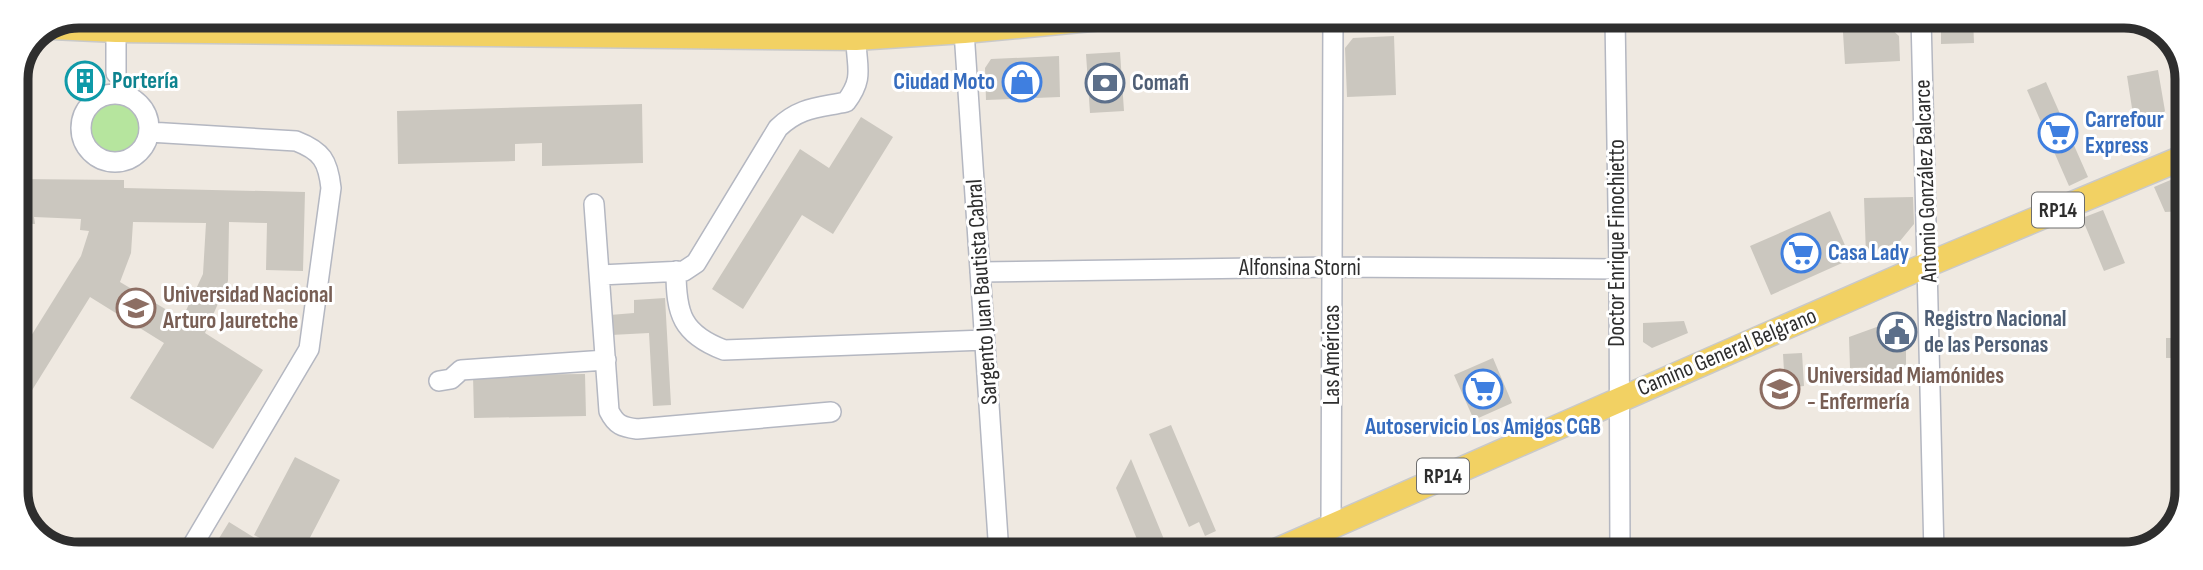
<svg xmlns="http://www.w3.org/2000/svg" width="2203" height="570" font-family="'Sofia Sans Condensed',sans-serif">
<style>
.green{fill:#b6e59e}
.building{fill:#cbc7bf;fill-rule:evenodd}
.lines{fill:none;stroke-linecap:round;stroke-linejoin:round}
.minor-casing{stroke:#b4b7c1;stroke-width:22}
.major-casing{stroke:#c9c9c9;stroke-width:27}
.minor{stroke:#fff;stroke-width:19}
.major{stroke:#f2d163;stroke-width:24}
.labels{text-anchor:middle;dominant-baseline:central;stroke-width:6;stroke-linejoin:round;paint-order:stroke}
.shield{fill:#fff;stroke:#6d6d6d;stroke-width:2}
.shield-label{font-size:21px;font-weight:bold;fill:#2e2e2e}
.culture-label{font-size:23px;font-weight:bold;fill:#0d838f;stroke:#fff;text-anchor:start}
.shop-label{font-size:23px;font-weight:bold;fill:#366cbe;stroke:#fff;text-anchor:start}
.service-label{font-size:23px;font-weight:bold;fill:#4e5e75;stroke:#fff;text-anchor:start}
.street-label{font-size:23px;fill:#2e2e2e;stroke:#fff}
.education-label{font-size:23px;font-weight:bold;fill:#785e54;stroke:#fff;text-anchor:start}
.rim{fill:none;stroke:#2e2e2e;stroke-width:9}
</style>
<rect width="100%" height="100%" fill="#efe9e1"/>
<path class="green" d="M89 128a26 26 0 1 1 52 0a26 26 0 1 1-52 0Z"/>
<path class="building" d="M1842,17H1878L1899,36L1900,61L1845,64Z
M1941,17H1973L1974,43L1941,44Z
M1394,36L1396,95L1347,97L1345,48L1353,38Z
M1120,52L1124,111L1090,113L1086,54Z
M1059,56L1060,97L986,100L985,68L991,59Z
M2158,70L2165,111L2161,116L2134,121L2127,76Z
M70,74L101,75V89L70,87Z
M2046,82L2088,177L2069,186L2027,90Z
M642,104L643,163L542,166V143L515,144V161L398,164L397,111Z
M861,117L893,137L833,234L802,215L743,309L712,289L800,149L829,168Z
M2187,173L2186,211L2165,212L2154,187Z
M16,179L124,180V188L305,192L303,271L266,270L267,223L229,222L228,281L205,333L263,370L213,449L130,398L164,343L90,297L16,416V360L81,256L89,231L80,230L81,219L34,217L35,224L16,223ZM133,222L206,223L203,274L182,319L120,282L131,253Z
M1913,197L1914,224L1900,241L1866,255L1864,198Z
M2103,210L2125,263L2104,271L2082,218Z
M1830,211L1851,259L1771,295L1750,246Z
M665,298L671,405L653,406L649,333L611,335L610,315L634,313V300Z
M1684,321L1688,333L1652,348L1643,342V323Z
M1885,324H1906V376H1886L1885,367L1850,368L1849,337Z
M2166,338H2186V380H2173V358H2166Z
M1802,353L1804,386L1785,388L1783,354Z
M1493,358L1512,403L1474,420L1454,375Z
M585,374L586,416L474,418L473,375Z
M1171,425L1216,531L1205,536L1199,522L1189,527L1149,434Z
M295,457L340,480L302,553H289L254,535Z
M1131,459L1170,554H1143L1116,488Z
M229,522L279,553H210Z
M1355,542V554H1331Z"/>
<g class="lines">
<defs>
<path id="minor" d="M286,16L555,19L615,16
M1615,17L1619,269L1620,554
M1921,17L1934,554
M964,31L999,554
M116,73V30
M81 128a34 34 0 1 1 68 0a34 34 0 1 1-68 0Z
M149,132L296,141C322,151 328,161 331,188L309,349L188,553
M594,204L609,411C616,425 622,427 637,429L831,412
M676,271C676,314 682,334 724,350L985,340
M980,272L1332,267L1619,269
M600,275L684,271L696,263L778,128C800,107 818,108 846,102C865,77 856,67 856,38
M439,381L451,379L461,370L606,360
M1331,525L1333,17"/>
<path id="major" d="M52,27L116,30L856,38L964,31L1123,16
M1269,554L1929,264L2187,156"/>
</defs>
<use href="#minor" class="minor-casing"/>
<use href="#major" class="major-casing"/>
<use href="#minor" class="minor"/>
<use href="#major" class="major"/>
</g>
<defs>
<symbol id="building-ring" viewBox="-11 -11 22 22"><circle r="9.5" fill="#fff" stroke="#0f9aa8" stroke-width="1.5"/><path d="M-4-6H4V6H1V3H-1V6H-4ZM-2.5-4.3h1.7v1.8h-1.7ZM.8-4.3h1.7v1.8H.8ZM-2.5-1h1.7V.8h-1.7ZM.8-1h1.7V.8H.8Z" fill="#0f9aa8"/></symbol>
<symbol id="shop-ring" viewBox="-11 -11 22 22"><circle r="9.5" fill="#fff" stroke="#3f7fe0" stroke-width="1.5"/><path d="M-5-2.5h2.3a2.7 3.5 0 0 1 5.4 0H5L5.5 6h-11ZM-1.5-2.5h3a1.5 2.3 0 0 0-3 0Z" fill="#3f7fe0"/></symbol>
<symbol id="bank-ring" viewBox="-11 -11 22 22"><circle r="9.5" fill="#fff" stroke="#5c6f8a" stroke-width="1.5"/><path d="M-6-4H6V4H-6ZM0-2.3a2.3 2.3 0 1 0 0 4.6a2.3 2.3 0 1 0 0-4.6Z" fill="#5c6f8a"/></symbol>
<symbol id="supermarket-ring" viewBox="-11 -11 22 22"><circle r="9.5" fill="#fff" stroke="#3f7fe0" stroke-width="1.5"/><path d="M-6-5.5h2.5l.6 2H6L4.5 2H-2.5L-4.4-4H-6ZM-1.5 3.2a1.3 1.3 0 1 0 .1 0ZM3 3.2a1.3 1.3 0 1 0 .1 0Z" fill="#3f7fe0"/></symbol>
<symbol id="university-ring" viewBox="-11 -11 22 22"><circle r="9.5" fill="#fff" stroke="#8d6e63" stroke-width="1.5"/><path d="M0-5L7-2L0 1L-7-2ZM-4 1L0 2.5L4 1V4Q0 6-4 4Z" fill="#8d6e63"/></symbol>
<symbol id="civic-ring" viewBox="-11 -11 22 22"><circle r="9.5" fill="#fff" stroke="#5c6f8a" stroke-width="1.5"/><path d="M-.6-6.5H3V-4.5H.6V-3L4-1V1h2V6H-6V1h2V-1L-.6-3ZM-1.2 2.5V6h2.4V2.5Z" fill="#5c6f8a"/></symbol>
</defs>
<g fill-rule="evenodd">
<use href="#building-ring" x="63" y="59" width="44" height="44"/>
<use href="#shop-ring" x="1000" y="60" width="44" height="44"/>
<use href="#bank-ring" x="1083" y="61" width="44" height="44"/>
<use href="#supermarket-ring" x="2036" y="111" width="44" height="44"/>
<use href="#supermarket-ring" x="1779" y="231" width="44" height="44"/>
<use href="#university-ring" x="114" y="286" width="44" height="44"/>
<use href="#civic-ring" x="1875" y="310" width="44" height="44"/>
<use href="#supermarket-ring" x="1461" y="367" width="44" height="44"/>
<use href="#university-ring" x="1758" y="367" width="44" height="44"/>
</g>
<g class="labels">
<g class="shield">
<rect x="2032" y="192.5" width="52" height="35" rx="5"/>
<rect x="1417" y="458.5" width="52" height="35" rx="5"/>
</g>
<g class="shield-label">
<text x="2058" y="210">RP14</text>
<text x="1443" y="476">RP14</text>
</g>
<g class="culture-label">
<text x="112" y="81">Portería</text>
</g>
<g class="shop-label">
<text x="995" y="82" text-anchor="end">Ciudad Moto</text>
<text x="2085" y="120">Carrefour<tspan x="2085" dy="26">Express</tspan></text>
<text x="1828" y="253">Casa Lady</text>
<text x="1483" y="427" text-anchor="middle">Autoservicio Los Amigos CGB</text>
</g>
<g class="service-label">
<text x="1132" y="83">Comafi</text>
<text x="1924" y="319">Registro Nacional<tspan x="1924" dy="26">de las Personas</tspan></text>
</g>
<g class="street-label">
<text transform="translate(1926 181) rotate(-92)">Antonio González Balcarce</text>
<text transform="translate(1617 243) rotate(-90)">Doctor Enrique Finochietto</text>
<text x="1300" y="268">Alfonsina Storni</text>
<text transform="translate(982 292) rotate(-94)">Sargento Juan Bautista Cabral</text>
<text transform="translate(1727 352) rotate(-23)">Camino General Belgrano</text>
<text transform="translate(1332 355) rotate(-90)">Las Américas</text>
</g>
<g class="education-label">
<text x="163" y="295">Universidad Nacional<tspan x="163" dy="26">Arturo Jauretche</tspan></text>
<text x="1807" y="376">Universidad Miamónides<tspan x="1807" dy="26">- Enfermería</tspan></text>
</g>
</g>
<path d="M0 0H2203V570H0ZM79 28H2124A51 51 0 0 1 2175 79V491A51 51 0 0 1 2124 542H79A51 51 0 0 1 28 491V79A51 51 0 0 1 79 28Z" fill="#fff" fill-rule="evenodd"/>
<path class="rim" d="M79 28H2124A51 51 0 0 1 2175 79V491A51 51 0 0 1 2124 542H79A51 51 0 0 1 28 491V79A51 51 0 0 1 79 28Z"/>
</svg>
